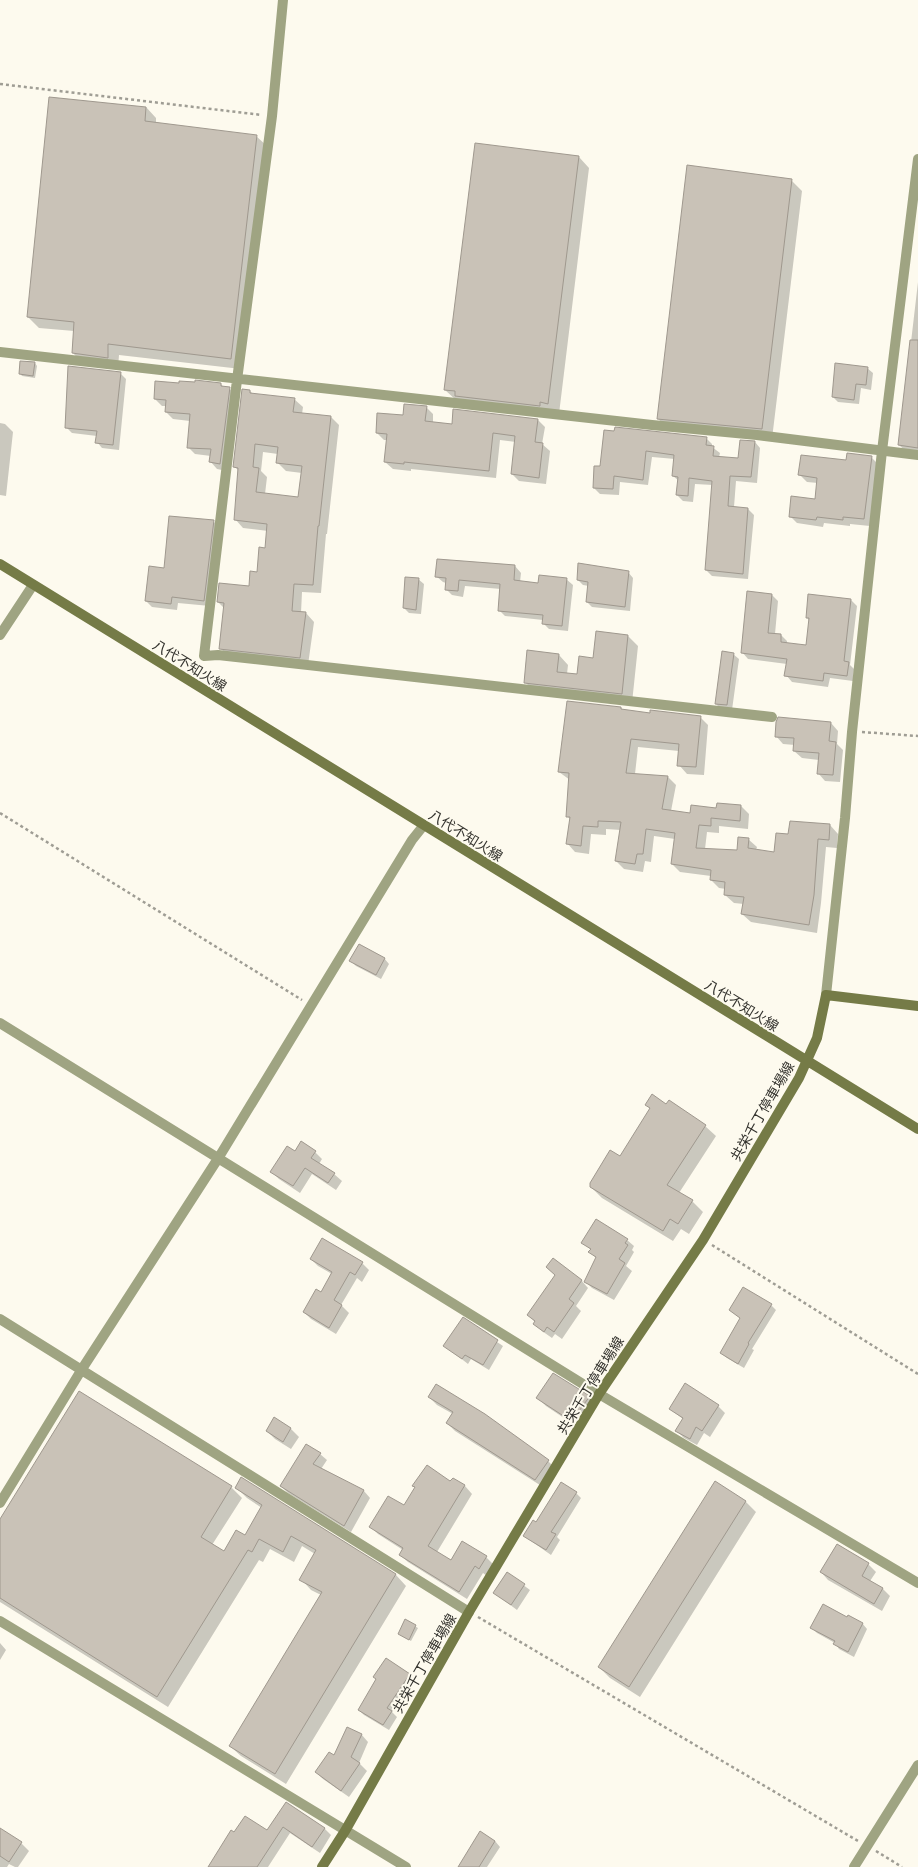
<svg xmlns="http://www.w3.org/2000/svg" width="918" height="1867" font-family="'Noto Serif','Noto Sans JP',serif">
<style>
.shadow{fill:#0003;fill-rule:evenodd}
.building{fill:#c9c2b7;stroke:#9f988e;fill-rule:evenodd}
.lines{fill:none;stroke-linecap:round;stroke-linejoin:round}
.path{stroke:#9f9d94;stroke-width:2.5;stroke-dasharray:3 3;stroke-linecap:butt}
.minor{stroke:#9fa482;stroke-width:10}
.secondary{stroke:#757b47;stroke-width:10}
.labels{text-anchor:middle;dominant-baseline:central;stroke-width:4;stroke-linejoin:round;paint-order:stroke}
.street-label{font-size:14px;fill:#33322d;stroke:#fdfaee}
</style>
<rect width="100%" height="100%" fill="#fdfaee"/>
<path class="shadow" d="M146,107L156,118V124L256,136L267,146L241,369L119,355L118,368L83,364L73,353L74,331L39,328L28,317Z
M579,157L589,168L559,414L456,400L445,390Z
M791,180L802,191L772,439L669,429L658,419Z
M918,282V456L910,455L899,445Z
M35,363L37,366L35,378L22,376L20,373Z
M867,368L873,373L871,390L861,388L859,404L838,402L833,397Z
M120,373L126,379L119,450L102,448L97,442V436L72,433L66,427Z
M180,384H221L224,388H229L236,396L227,471L217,469L210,461L211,456L195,454L188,447L190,421L173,419L166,412V406H162L155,399Z
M250,391L253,394L294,399L303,407L302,414L331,417L339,425L327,534H326L321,593L302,592L301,613H306L314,622L308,665L228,656L220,648L224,608L218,602L250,587L258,573L266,549L268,531L243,528L235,519L239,471L234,466ZM263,452L278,454L277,462L286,471L302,473L299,498L265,494L267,477L261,471Z
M426,407L433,414V422L452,425L538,420L545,427L542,444L550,451L546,484L519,481L512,474L516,442L500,440L496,478L411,469V471L393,469L385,462L387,440H384L377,433L404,416Z
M0,423L5,424L13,432L6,496L0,495Z
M604,431L706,438L712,444V447L720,453L719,457L739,459L755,442L760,448L757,483L736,481L734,507L748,509L754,515L748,579L712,576L706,570L713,485L695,484L693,502L683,501L677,495L679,481L673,476L675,459L652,457L648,485L620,482L619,495L600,494L594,488L601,467Z
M871,457L878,464L870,526L850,524V526L824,523L823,527L797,523L790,516L816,500L818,483L807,482L800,475L847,461Z
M213,521L219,527L210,606L178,603L177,610L152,607L146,601L165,569Z
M515,566L521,573L520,582L539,584L566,579L573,585L568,631L549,629L543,623V620L505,616L499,610L501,589L465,586L463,597L452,595L446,589V583L443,582L436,576Z
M628,572L633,578L630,611L592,607L587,602L589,586L583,585L578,580Z
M418,579L424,584L421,614L409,613L404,608Z
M748,592L772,595L778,601L775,634L781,635L787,641V644L806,646L810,621L807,618L809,595L851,600L857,606L850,665L854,669L853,681L830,678L828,687L792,682L786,675L787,664L748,659L742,652Z
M597,633L628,636L638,646L632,703L535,692L525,682L559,655L568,665L567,674L578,676L594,659Z
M733,654L739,659L732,710L721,709L716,704Z
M621,708L623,710L651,714L700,717L708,725L704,775L687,774L679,765V751L638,747L635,774L668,777L676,785L671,811L691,814L717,809L741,806L749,814L748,829L719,826V833L707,832L705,849L738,851L748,839L757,847L756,850L775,853L789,835L791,822L830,825L838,834L837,848L826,847L821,903L817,933L751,922L742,914L744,904L734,903L725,895L726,889L719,888L711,880V876L680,872L672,864L675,839L654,836L651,862L645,861L643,872L624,869L616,861L621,830L606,829V835L591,834L589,854L575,852L567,843L570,819L567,816L570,780L559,772Z
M831,723L838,731L837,744L843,750L840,782L825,781L818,773L819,760L802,758L794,751L795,745L783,744L776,736Z
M384,958L389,964L381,979L356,966L351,961Z
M647,1105H667L705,1126L716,1136L679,1193L692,1201L703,1212L689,1234L681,1229L673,1241L602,1198L591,1187L621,1158L650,1109Z
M295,1152H315L322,1159L319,1164L334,1174L342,1181L336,1190L312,1174L300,1193L279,1179L272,1172Z
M627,1240L634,1246L632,1250L634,1252L626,1266L632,1271L614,1300L592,1288L585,1281L597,1259L590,1252L591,1250L583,1243Z
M311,1259L362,1263L369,1270L362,1282L357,1278L341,1305L349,1313L336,1334L311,1319L304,1312L321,1293L332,1274L318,1266Z
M547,1267L581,1280L588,1288L576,1306L581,1311L562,1339L555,1334L552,1338L542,1331L529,1315L556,1276Z
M771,1305L776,1310L752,1349L754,1350L744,1368L727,1358L721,1353L741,1319L730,1310Z
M463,1319L503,1346L489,1370L471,1359L468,1364L445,1346Z
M429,1397L548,1461L555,1468L543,1487L455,1431L447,1423L453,1414L437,1405Z
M589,1397L597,1405L587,1419L580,1413L573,1424L546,1406L538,1398Z
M718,1406L725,1413L710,1437L704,1433L697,1445L684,1438L677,1431L683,1419L670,1409Z
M274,1419L291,1429L299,1437L291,1449L275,1439L267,1431Z
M320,1454L327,1460L321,1469L364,1491L370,1498L351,1532L288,1493L281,1486Z
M242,1479L396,1575L406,1586L286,1784L241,1756L230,1746L321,1595L311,1590L301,1579L315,1554L302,1546L294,1562L270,1549L263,1562L259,1560L168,1707L0,1602V1520L231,1487L242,1498L212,1545L224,1552L245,1537L262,1508L247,1498L236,1487Z
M453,1479L465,1486L472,1494L437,1552L451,1561L486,1557L493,1564L487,1576L483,1573L467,1599L408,1562L400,1555L403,1550L378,1534L370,1526L404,1507L416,1488L414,1486L451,1483Z
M576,1493L581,1498L557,1537L560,1540L551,1555L524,1536L536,1523Z
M745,1501L756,1512L640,1697L610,1678L599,1667Z
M838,1545L868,1564L876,1572L870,1581L883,1589L890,1596L882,1611L828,1580L821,1572Z
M507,1573L530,1590L517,1610L494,1593Z
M847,1618L862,1623L867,1629L854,1657L839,1649L835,1643L817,1633L812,1628Z
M405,1621L418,1628L411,1641L399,1634Z
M0,1643L6,1650L0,1660Z
M409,1675L414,1680L392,1712L397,1717L389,1730L364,1715L359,1710Z
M361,1734L368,1742L359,1763L367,1771L349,1797L323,1779L316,1772Z
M286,1803L324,1828L331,1835L320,1853L290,1833L268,1867H208L234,1834L268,1832Z
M0,1829L21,1843L29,1851L18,1867H15L9,1864L7,1867H0Z
M495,1841L500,1847L487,1867H459Z"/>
<path class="building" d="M49,97L146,107L145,121L257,135L231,359L108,344V358L72,353L74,322L27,317Z
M475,143L579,156L548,404L540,402V406L455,396V391L444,390Z
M687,165L792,179L762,429L657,419Z
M910,340H918V448L898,445Z
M20,361L35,362L33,376L19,374Z
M835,363L868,367L866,385L856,384L854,400L832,397Z
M68,366L121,372L113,445L95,443L97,431L65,428Z
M195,380L221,383V386L230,387L220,464L209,462L211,449L187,448L190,414L165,412L166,400L154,399L155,381L179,383V381L195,382Z
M242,389L250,390V393L295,398L293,412L331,416L319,526H318L313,585L294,584L292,611L306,612L300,658L219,649L224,603L217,602L219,583L249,586L250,571L257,572L259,547L265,548L267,524L234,520L238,468L233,467ZM255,444L278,447L276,463L302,466L298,497L256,492L259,468L253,467Z
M404,404L427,406L425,421L452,424L453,409L538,419L535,442L543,443L539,478L511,474L515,436L493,433L489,471L404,462V464L384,462L387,434L376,433L377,413L403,415Z
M615,427L707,437L706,445L714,446L713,456L738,458L740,440L755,441L751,477L730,476L728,506L748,508L743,574L705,570L712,481L689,478L688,496L676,495L678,477L672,476L674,455L646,451L643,480L614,476L613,489L593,488L594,466H600L604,430L614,431Z
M847,453L872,456L864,519L843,517V520L817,517L816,520L789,517L791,496L815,499L817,478L798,475L801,455L846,460Z
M169,516L214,520L204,601L172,597L171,604L145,601L149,566L164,568Z
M437,559L515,565L514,580L538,583L539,575L567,578L562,626L542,624L543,615L498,611L500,584L459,580L458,591L445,590L446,578L435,577Z
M578,563L629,571L625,607L586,602L588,582L577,580Z
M405,577L419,578L416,610L403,608Z
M747,591L772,594L768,633L781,634V642L806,645L809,618H806L808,594L851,599L844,661L849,662L847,676L824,673L823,681L784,676L787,659L741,653Z
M596,631L628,635L622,694L524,683L527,650L559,654L557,672L577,674L579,656L593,658Z
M722,651L734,653L727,705L715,704Z
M567,701L621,707V709L650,713V710L701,716L696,767L677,766L679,744L631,739L626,773L668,776L662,809L690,813L691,805L716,808L717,803L741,805L740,821L711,818V826L699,825L696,848L737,850L738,837L749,838L748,848L774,852L776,833L788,834L790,821L830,824L829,840L818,839L814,895L809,925L741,914L744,897L724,895L725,882L710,880L711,870L671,864L675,833L646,829L643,854H637L635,864L615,861L621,822L598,821V827L583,826L581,846L566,844L570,817H566L569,773L558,772Z
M778,717L831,722L829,741L836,742L833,775L817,774L819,753L793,751L794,738L775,737L776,722Z
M359,944L385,958L376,975L349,961Z
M652,1094L666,1104L669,1100L706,1125L667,1185L693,1200L678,1224L670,1219L663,1231L590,1187V1183L610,1150L620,1156L650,1108L645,1105Z
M301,1141L316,1151L311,1158L335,1173L328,1183L305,1168L293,1186L270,1172L287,1146L295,1151Z
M596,1219L628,1239L625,1243L628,1245L619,1259L625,1263L607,1294L584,1282L596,1257L588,1252L591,1249L581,1243Z
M322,1238L363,1262L355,1275L350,1272L334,1300L342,1305L329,1328L303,1312L316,1289L321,1292L332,1272L310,1259Z
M553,1258L582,1280L569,1299L574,1303L554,1332L547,1327L544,1332L533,1324L535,1321L527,1315L555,1275L546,1267Z
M743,1287L772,1304L748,1343L749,1344L738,1364L720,1353L740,1318L729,1310Z
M463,1317L498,1340L483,1365L465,1355L462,1359L443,1346Z
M553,1373L590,1396L579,1411L571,1406L565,1417L536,1398Z
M685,1383L719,1405L702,1431L696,1427L690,1439L675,1431L683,1418L669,1409Z
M436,1384L485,1414L549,1460L535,1480L446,1423L453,1412L428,1397Z
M79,1391L232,1486L201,1537L224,1551L236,1530L245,1535L262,1505L235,1488L241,1477L396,1574L275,1774L229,1746L322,1592L299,1580L316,1550L291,1536L283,1552L259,1539L252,1552L248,1550L157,1697L0,1598V1519Z
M274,1417L291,1428L283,1442L266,1431Z
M306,1444L321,1453L313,1464L364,1490L344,1526L280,1486Z
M427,1465L450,1481L453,1478L465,1485L428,1546L451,1560L462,1541L487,1556L479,1569L475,1566L459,1592L399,1555L403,1548L369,1527L388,1496L404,1505L415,1487L412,1486Z
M715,1481L746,1501L629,1687L598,1667Z
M561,1482L577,1492L551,1532L556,1534L546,1550L523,1536L533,1520L536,1522Z
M837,1544L869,1563L862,1576L883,1588L874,1604L820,1572Z
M507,1572L525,1584L511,1605L493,1593Z
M823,1604L847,1617L848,1615L863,1623L848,1652L833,1644L835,1641L810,1628Z
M405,1619L416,1625L409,1640L398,1634Z
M386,1658L410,1674L387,1708L392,1711L383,1725L358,1710L376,1679L373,1677Z
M347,1727L362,1734L351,1757L360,1763L341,1791L315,1772L329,1752L334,1755Z
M286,1802L325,1828L312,1847L283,1827L257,1867H208L231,1830L234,1832L245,1816L267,1830Z
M0,1828L22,1842L9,1862L0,1856Z
M480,1831L495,1841L479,1867H458Z"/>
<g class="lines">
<path class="path" d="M0,84L262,115
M862,732L918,736
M0,813L302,1000
M712,1245L918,1374
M478,1617L858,1841
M876,1851L902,1867"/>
<path class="minor" d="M283,0L272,116L237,380L204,656L218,655L772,717
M0,352L652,425L757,435L918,455
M0,635L33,585
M826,995L845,818L852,732L882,451L918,159
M0,1023L599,1394L918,1583
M0,1319L469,1612
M0,1503L82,1369L219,1157L412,840L424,825
M0,1621L406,1867
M854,1867L918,1765"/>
<path class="secondary" d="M0,564L918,1129
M322,1867L345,1831L469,1612L599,1394L703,1240L799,1078L817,1038L826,995L918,1006"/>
</g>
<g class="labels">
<g class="street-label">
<text transform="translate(190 665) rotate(32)">八代不知火線</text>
<text transform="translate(466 835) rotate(32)">八代不知火線</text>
<text transform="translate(742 1005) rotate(32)">八代不知火線</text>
<text transform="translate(762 1111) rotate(-60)">共栄千丁停車場線</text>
<text transform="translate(590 1385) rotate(-58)">共栄千丁停車場線</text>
<text transform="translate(424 1663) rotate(-60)">共栄千丁停車場線</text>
</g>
</g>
</svg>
